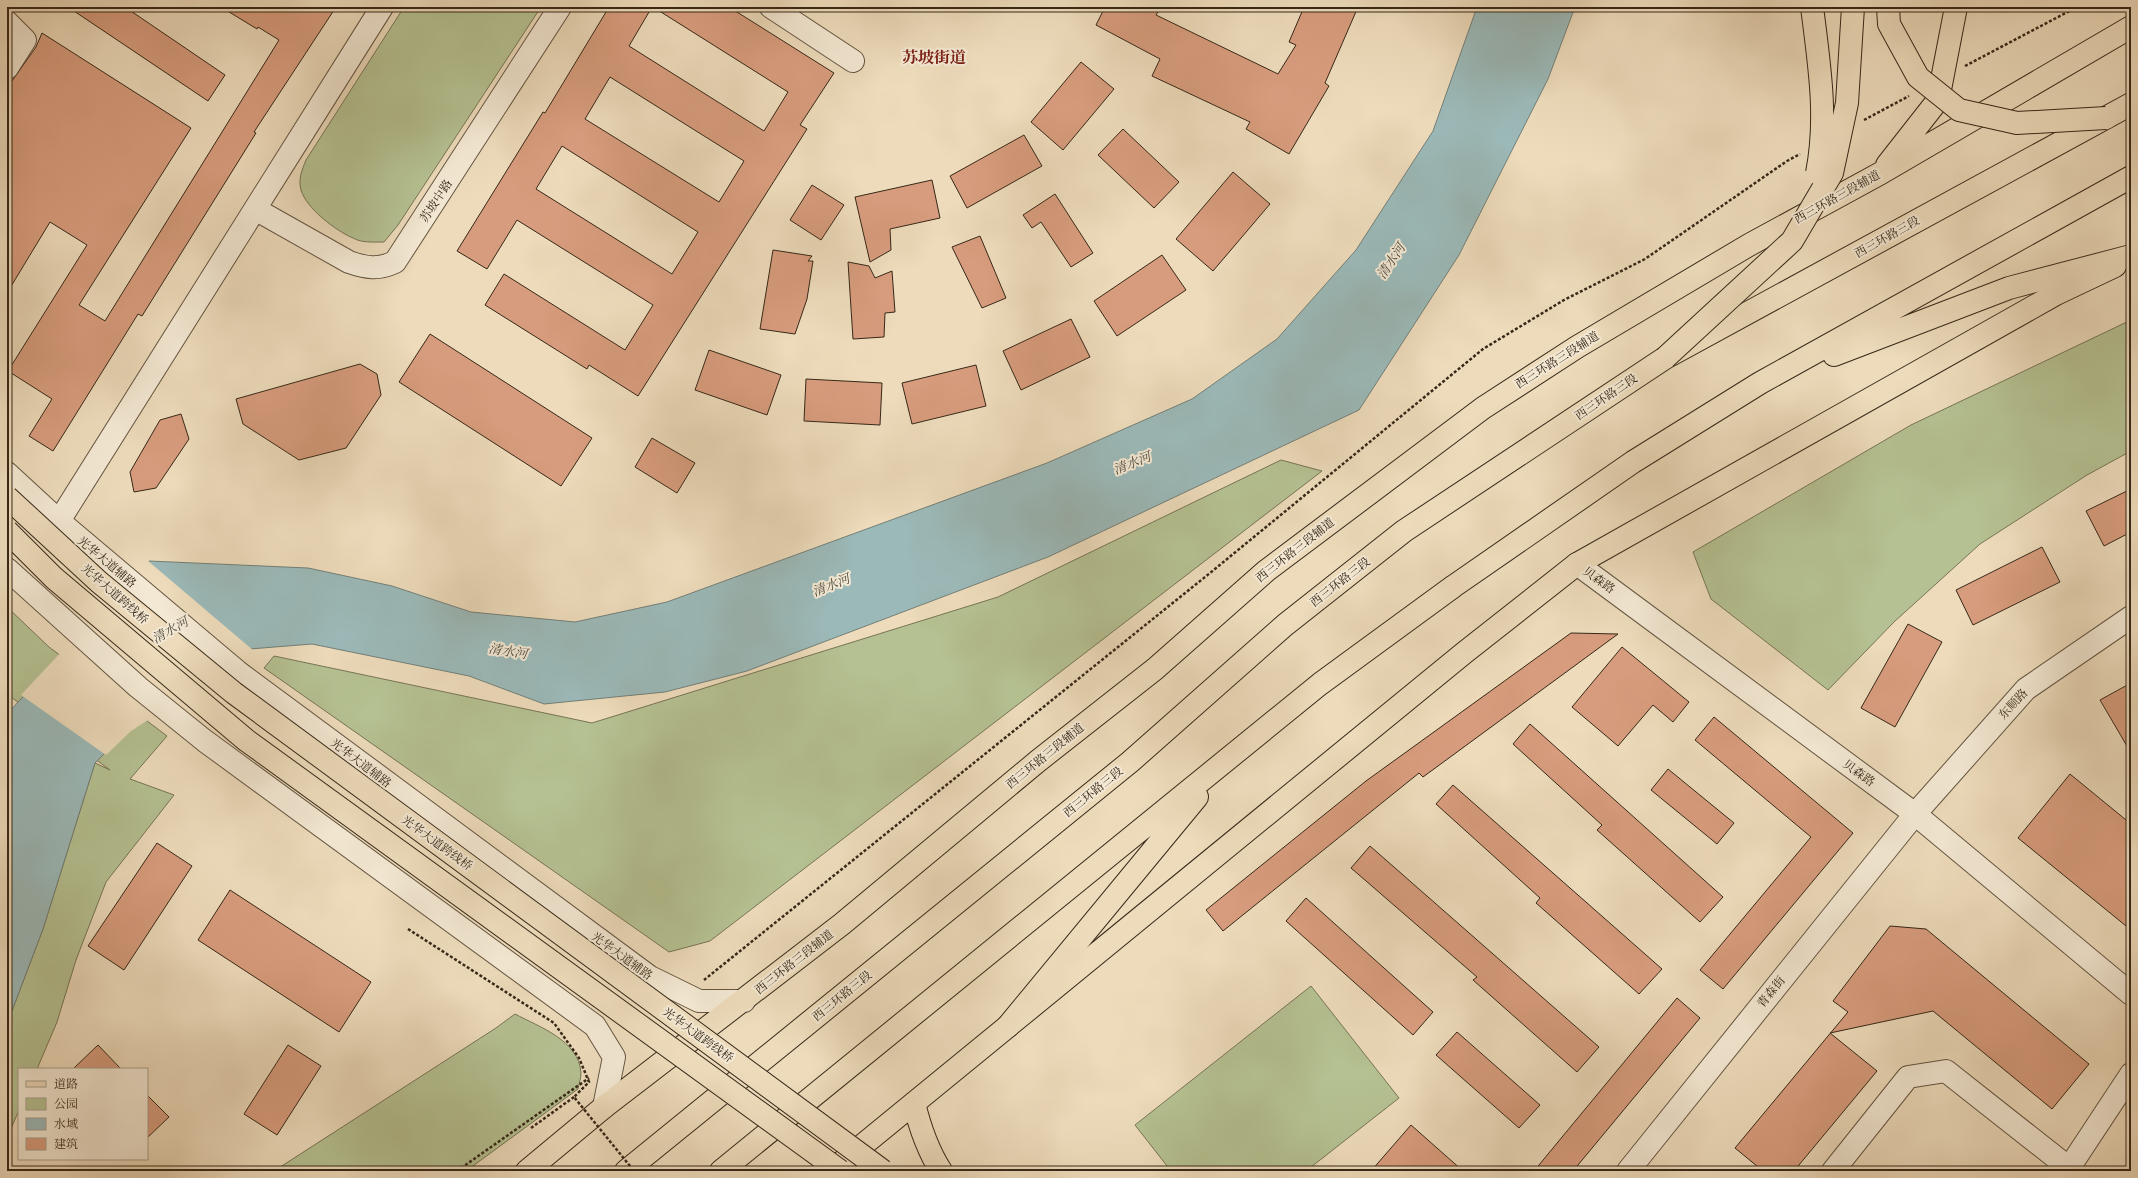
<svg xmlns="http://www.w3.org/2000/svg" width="2138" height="1178" font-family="Alegreya,'Noto Serif SC',serif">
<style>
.green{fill:#b5c192;stroke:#767455}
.water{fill:#9bb9b8;stroke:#737f78}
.pier{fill:#eddbbb}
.building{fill:#d79c7d;stroke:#362818;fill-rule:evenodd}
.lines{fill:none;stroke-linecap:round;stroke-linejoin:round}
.minor-casing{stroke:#645541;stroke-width:24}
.major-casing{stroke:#362818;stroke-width:24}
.highway-casing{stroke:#362818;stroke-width:24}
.path{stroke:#362818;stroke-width:2.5;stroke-dasharray:3 2;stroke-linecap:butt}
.minor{stroke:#f3e8d3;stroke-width:22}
.major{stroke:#eddbbb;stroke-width:22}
.highway{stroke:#eddbbb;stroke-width:22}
.major-bridge-casing{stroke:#362818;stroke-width:24;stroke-linecap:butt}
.highway-bridge-casing{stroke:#362818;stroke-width:24;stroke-linecap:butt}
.path-bridge{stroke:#362818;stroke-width:2.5;stroke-dasharray:3 2;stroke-linecap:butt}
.major-bridge{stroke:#eddbbb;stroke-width:22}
.highway-bridge{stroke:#eddbbb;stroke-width:22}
.labels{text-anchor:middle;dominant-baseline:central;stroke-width:4;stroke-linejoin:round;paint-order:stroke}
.street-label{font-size:12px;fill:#362818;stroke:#f3e8d3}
.water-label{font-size:13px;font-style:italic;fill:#4f4c40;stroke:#f3e8d3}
.district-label{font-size:16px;font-weight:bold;fill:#7a1f14;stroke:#f3e8d3}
</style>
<rect width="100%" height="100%" fill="#eddbbb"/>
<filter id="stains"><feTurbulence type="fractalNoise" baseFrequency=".005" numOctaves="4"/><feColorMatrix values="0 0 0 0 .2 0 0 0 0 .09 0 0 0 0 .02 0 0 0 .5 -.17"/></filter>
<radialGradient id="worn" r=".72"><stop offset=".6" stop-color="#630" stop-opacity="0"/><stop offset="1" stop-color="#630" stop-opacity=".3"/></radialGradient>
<path class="green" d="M404,7H541L398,225L384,242C373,242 362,243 353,238C336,231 306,208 301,190C298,179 302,170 306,160Z
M2131,320V451L2087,475L1980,544L1894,622L1828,690L1711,599L1693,552L1911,425Z
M1281,460L1322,471L710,941L669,952L264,668L274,656L592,723L998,597Z
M7,607L49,647L167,736L130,779L174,795L106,882L76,960L57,1022L37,1069H19V1110L7,1138V1024L43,929L95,763L110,770L7,694Z
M1311,986L1399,1098L1306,1171H1171L1135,1125Z
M515,1014C539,1027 579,1040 581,1073C581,1078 579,1084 578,1089L466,1171H274L496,1028Z"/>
<path class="water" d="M1477,7H1575L1548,79L1459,255L1359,410L1048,557L747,671L665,692L544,704L469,676L312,644L250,649L129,729L95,763L43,929L7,1024V714L149,561L308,568L392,586L471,612L575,622L667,602L1047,463L1192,399L1277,339L1356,250L1433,131Z"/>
<path class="pier" d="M147,560L254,651L131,731L106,755L21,695Z"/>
<path class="building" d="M68,7H125L225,75L208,101Z
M221,7H336L254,132L256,133L142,316L138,314L53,451L29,436L52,399L8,371L87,245L50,222L7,293V88L36,47L42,33L191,128L79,305L105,321L279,40L258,27L257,29Z
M609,7H652L629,46L764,131L788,92L653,7H729L834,73L800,125L807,129L638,396L589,365L587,369L485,305L504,274L625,350L653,305L517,220L487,269L457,251L543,112L545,113ZM610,77L744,161L719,202L585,119ZM562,146L698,232L672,274L536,189Z
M1105,7H1161L1156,15L1278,74L1296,45L1289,42L1304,7H1358L1325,83L1329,86L1289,154L1246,129L1250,122L1152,76L1160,59L1096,25Z
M1081,62L1114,89L1063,150L1031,122Z
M1123,129L1179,182L1154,208L1098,155Z
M1024,135L1042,166L967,208L950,176Z
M1233,172L1270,204L1213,271L1176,239Z
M932,180L940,218L890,229L891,250L870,262L855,197Z
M812,185L844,205L821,240L790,220Z
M1055,194L1093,253L1071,267L1041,222L1032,228L1023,215Z
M980,236L1006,298L982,308L952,247Z
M773,250L812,256L808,261H813L807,299L795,334L760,329Z
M1162,255L1186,290L1117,336L1094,301Z
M848,262L869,266L875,278L892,271L895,312L885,313L884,337L853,339Z
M1071,319L1090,357L1021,390L1003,351Z
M430,334L592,438L561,486L399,382Z
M709,350L781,375L767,415L695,390Z
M360,364L377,374L381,395L346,448L299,460L243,424L236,399Z
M976,365L986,406L912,424L902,383Z
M806,379L882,383L880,425L804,421Z
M181,414L189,439L156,488L134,492L130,472L160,420Z
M652,438L695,463L677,493L635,467Z
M2131,489V532L2104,546L2086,511Z
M2042,547L2060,582L1973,625L1956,590Z
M1908,624L1942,642L1895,727L1861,708Z
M1571,633L1618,634L1423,777L1419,773L1223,931L1206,910L1366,781Z
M1622,647L1689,702L1673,722L1653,705L1618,746L1572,707Z
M2131,683V753L2100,700Z
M1714,717L1853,833L1723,989L1700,970L1811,837L1695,740Z
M1530,724L1723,897L1700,922L1597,830L1602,825L1513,744Z
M1668,769L1734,823L1717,844L1651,790Z
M2070,774L2131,824V930L2018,838Z
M1453,785L1662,969L1639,994L1536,903L1540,898L1436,804Z
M157,843L192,866L124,970L88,946Z
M1370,846L1599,1047L1577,1072L1473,980L1477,977L1351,868Z
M230,890L371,982L339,1032L198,940Z
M1306,898L1433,1012L1413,1035L1286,921Z
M1890,926L1926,929L2089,1064L2052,1109L1933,1011L1830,1033L1877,1071L1794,1171H1763L1735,1148L1848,1012L1833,1001Z
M1677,998L1700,1018L1573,1171H1534Z
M1457,1032L1540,1105L1519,1128L1436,1055Z
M98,1045L121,1069H73Z
M288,1045L321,1066L277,1135L244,1114Z
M147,1095L169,1117L147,1138Z
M1411,1125L1463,1171H1371Z"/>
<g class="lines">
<defs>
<path id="minor" d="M771,7L853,61
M7,22L25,40L7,68
M255,209L349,262C366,268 378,270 395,262L560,7
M7,473L59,521L238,672L650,977L699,1001H744
M59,521L382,7
M1577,564L1915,814L2131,994
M7,569L138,687L205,741L595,1026L614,1057L604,1107
M1628,1171L1915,814L2026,689L2131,617
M1833,1171L1908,1077L1946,1071L2069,1168
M2067,1171L2131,1074"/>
<path id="major" d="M1887,165L1938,100L1956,7
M914,1103C920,1128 927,1149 941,1171
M527,1171L604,1107L842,924L1038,761L1155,669L1266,571L1483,408L1577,347L1749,245L1881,173L2131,27
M831,1171L1464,653L1577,564L2056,294L2115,266"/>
<path id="highway" d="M1834,355L2009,288L2131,256
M1008,1026L1197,797
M626,1171L1130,762L1285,625L1404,531L1665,358L2131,104
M721,1171L1320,684L1454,586L1633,462L1760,383L2131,177"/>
</defs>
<use href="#minor" class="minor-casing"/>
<use href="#major" class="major-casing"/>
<use href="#highway" class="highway-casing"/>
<path class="path" d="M1965,66L2077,7
M1864,120L1909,96
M704,980L1210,573L1483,349L1564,300L1645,259L1787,161L1800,154
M531,1128L574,1097
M457,1171L589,1078"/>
<use href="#minor" class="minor"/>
<use href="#major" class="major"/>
<use href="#highway" class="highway"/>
<defs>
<path id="major-bridge" d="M7,497L99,582L234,693L883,1171
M7,531L54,578L246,740L840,1171"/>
<path id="highway-bridge" d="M1812,7C1819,63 1828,117 1817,173
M1888,7L1889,24L1918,77L1959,110L2017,123L2106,118
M1665,358L1792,241L1832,173L1847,103L1853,7"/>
</defs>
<use href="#major-bridge" class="major-bridge-casing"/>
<use href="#highway-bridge" class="highway-bridge-casing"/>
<path class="path-bridge" d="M408,929L554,1023L579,1058L589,1082L574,1097L634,1171"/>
<use href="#major-bridge" class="major-bridge"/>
<use href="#highway-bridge" class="highway-bridge"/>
</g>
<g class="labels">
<g class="street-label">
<text transform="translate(1837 197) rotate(-29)">西三环路三段辅道</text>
<text transform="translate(436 201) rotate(-57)">苏坡中路</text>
<text transform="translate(1887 237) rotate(-29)">西三环路三段</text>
<text transform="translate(1557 360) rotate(-32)">西三环路三段辅道</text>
<text transform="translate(1606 397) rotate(-34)">西三环路三段</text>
<text transform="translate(1295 550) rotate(-38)">西三环路三段辅道</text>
<text transform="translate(107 562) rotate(40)">光华大道辅路</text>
<text transform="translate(1599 580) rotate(36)">贝森路</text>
<text transform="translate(1340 582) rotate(-38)">西三环路三段</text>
<text transform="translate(115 594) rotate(41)">光华大道跨线桥</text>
<text transform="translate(2013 704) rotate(-47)">东顺路</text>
<text transform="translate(1045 756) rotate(-39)">西三环路三段辅道</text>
<text transform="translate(361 763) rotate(37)">光华大道辅路</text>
<text transform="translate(1859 773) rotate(36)">贝森路</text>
<text transform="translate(1093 792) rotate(-39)">西三环路三段</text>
<text transform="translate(437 843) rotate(36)">光华大道跨线桥</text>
<text transform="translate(622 956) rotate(36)">光华大道辅路</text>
<text transform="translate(794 962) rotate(-38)">西三环路三段辅道</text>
<text transform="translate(1771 992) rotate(-51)">青森街</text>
<text transform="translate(842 996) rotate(-39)">西三环路三段</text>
<text transform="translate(698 1035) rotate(36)">光华大道跨线桥</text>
</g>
<g class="water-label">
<text transform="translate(1391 261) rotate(-56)">清水河</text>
<text transform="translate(1132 463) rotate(-22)">清水河</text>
<text transform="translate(831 585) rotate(-22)">清水河</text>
<text transform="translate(170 630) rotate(-30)">清水河</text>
<text transform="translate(508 651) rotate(9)">清水河</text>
</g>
<g class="district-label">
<text x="934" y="58">苏坡街道</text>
</g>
</g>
<rect width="2138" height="1178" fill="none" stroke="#eddbbb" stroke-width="24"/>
<rect x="8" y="8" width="2122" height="1162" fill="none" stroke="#362818" stroke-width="2"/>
<rect x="12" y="12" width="2114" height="1154" fill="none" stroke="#362818"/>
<rect x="18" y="1068" width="130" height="92" fill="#f3e8d3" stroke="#a79b88"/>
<rect x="26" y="1081" width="20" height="6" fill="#eddbbb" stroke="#a79b88"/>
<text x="54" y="1088" font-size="12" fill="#362818">道路</text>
<rect x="26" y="1098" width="20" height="12" fill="#b5c192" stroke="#a79b88"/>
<text x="54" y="1108" font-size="12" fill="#362818">公园</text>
<rect x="26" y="1118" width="20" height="12" fill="#9bb9b8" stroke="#a79b88"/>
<text x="54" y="1128" font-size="12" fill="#362818">水域</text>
<rect x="26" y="1138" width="20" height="12" fill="#d79c7d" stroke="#a79b88"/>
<text x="54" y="1148" font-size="12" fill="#362818">建筑</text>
<rect width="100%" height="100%" filter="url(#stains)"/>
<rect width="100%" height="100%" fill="url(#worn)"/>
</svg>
